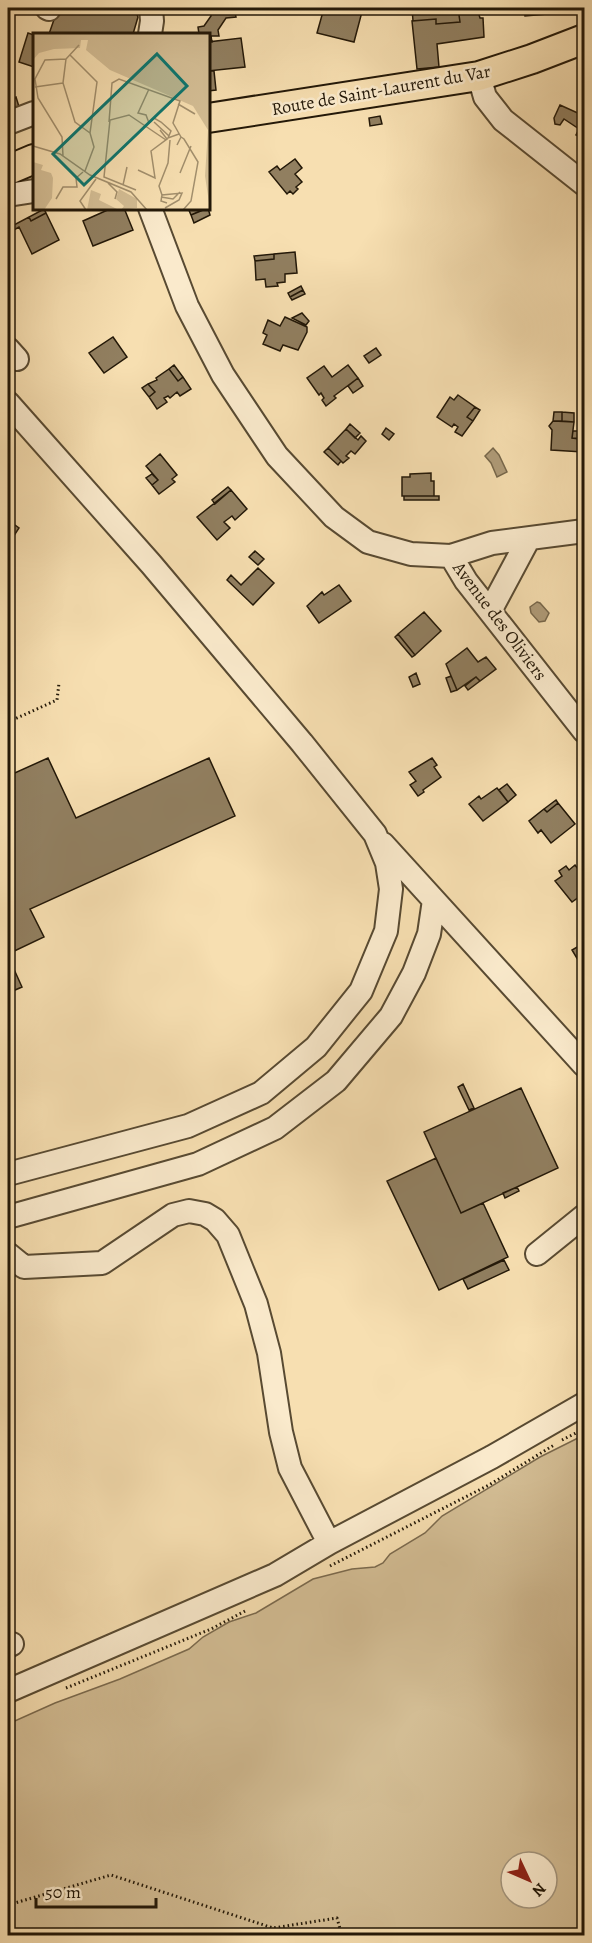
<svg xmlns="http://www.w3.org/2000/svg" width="592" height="1943" font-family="Alegreya,serif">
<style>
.green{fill:#d3bd94;stroke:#7b6a4e;stroke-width:1.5;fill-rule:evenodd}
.water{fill:#af9b78;stroke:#77674b;stroke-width:1.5}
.building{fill:#917f60;stroke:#231808;stroke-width:1.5}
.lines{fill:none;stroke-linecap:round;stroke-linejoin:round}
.minor-casing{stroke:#584a32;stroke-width:26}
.major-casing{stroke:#231808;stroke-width:32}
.path{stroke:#231808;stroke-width:3;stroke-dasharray:1.5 3;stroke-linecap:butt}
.minor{stroke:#faeacc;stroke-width:22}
.major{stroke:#f7dfb1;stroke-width:28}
.labels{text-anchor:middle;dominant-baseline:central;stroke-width:5;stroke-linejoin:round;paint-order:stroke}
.street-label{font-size:18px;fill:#231808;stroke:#faeacc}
.inset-road{fill:none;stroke:#a28f6d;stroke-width:1.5}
.view{fill:#0f766e;fill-opacity:0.15;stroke:#0f766e;stroke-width:3}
.inset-edge{fill:none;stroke:#231808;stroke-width:3}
</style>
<rect width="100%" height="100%" fill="#f7dfb1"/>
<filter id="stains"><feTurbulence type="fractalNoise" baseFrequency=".00333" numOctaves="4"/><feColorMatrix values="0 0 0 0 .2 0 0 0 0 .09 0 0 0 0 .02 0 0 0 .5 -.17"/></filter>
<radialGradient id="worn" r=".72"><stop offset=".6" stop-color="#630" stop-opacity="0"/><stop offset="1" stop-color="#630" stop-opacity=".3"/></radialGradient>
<path class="green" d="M584,1435V1935H8V1724L55,1703L120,1679L189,1649L203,1637L229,1622L256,1613L313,1579L352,1569L375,1567L383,1563L390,1554L425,1533L442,1516L540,1457ZM511,1862H547V1898H511Z"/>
<path class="water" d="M493,448L499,455L507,472L497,477L491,463L485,456Z
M537,602L540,603L549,613L545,621L539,622L531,613L530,607Z"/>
<path class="building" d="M58,8H128L135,10L138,17L133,34H49Z
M211,8H234L236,17L226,18L218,30L219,36H211L212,42H208V34H199L198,27L204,26L211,16Z
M324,8H363L354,42L317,33Z
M412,8H458L460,22L436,24V19L413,21Z
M458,8H477L480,18H483L484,37L437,44L439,67L417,69L412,21L436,19V24L460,22Z
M524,8H530V11L546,10L547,14L525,16Z
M530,8H557V9L530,11Z
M28,33L34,35V67L19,62Z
M241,38L245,67L208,71V42Z
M208,71H214L216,90L208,91Z
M16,97L20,110L9,111L8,100Z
M560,105L582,115L583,112L584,113V139L576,135L579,129L564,119L560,125L555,124L554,118Z
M380,116L382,124L370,126L369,118Z
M295,159L302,168L295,174L302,182L296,187L298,189L293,194L290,191L287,194L269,172L277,166L280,170Z
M112,208H124L133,230L93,246L83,221Z
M188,208H207L191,215Z
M208,208L210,215L194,223L191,215Z
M44,209L46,213L31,221L29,217Z
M46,213L59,240L32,254L19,227L12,231L10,227L29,217L31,221Z
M295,252L297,273L285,274V282L277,283L278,286L266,287L265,279L256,280L255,261L274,259V254Z
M274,254V259L255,261L254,256Z
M301,286L303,290L290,297L288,293Z
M303,290L305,294L292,300L290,297Z
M302,313L309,321L306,325L292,318Z
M285,317L307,327V332L298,350L283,345L280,351L263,344L267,335L263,333L268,320L280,326Z
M113,337L127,357L104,373L89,353Z
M376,348L381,355L369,363L364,356Z
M174,365L183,377L178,381L169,369Z
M348,365L358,378L334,396L336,398L326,406L322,400L324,398L321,393L319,395L307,378L324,366L332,377Z
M169,369L178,381L183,377L191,389L180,396L177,392L170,398L168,396L164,398L167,402L157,409L149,397L155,392L148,384L157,380L156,378Z
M358,378L363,386L353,393L348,386Z
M148,384L155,392L149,397L142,388Z
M458,395L475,407L467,417L473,421L462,436L455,432L458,427L454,424L452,427L437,417L450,397L454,400Z
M475,407L480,410L473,421L467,417Z
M554,412H562V421H553Z
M562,412L574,413V422L562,421Z
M553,421L574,422L572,438L584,439L583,452L551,450L552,430L549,426Z
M350,424L360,433L355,438L346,429Z
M386,428L394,434L389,440L382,434Z
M346,429L358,440L361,436L366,441L355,454L351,451L346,456L349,458L343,463L328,448Z
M573,431H580L579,439L572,438Z
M328,448L341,461L338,465L324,452Z
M160,454L177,475L172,479L175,482L159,494L152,485L158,480L146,466Z
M431,473V481H434V496H402V477H410V474Z
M152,474L158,480L152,485L146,478Z
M228,487L231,490L215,504L212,500Z
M231,490L247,509L235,520L232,516L224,522L230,528L217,540L197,517Z
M404,496H439V500H404Z
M8,520L19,528L8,545Z
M255,551L264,559L258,565L249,557Z
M258,568L274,583L253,605L227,580L231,575L241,585Z
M339,585L351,601L319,623L307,606L322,592L324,595Z
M424,612L441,631L415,655L398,634Z
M398,634L415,655L412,657L395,637Z
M467,648L478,662L486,657L496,669L480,681L476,677L457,690L446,664Z
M416,673L420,684L413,687L409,677Z
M451,676L457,690L451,692L446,678Z
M476,677L480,681L468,690L465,686Z
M48,758L76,818L209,758L235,816L30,909L44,937L8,954V776Z
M432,758L437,765L434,767L441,777L423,790L424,792L418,796L410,785L416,781L409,772Z
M507,784L516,795L508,802L499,790Z
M497,788L508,802L483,821L469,804L479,796L481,799Z
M556,800L558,803L547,812L544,809Z
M558,803L575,824L551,843L541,830L538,833L529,821L544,809L547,812Z
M575,865L584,877V882L578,888L583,894L572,902L555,881L562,876L559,871L566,866L569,870Z
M584,943V970L572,950Z
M8,956L22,987L8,993Z
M463,1084L474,1108L469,1110L458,1087Z
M521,1088L558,1168L461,1213L424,1132Z
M436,1158L461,1213L483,1203L508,1257L439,1290L387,1181Z
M517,1187L519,1191L505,1198L503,1193Z
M504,1260L509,1270L468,1289L463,1279Z"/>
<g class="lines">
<defs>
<path id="minor" d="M47,8L49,9
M150,34L152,21L151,8
M479,76L485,97L503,120L584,184
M8,123L34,113
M8,195L34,191
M150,208L187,306L223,375L277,456L334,517L368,542L411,554L451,556L492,543L584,531
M8,349L17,359
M8,403L151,564L302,743L375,834L387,863L391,889L386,931L361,991L316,1047L261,1093L188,1126L8,1174
M451,556L466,581L584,731
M490,611L529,538
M383,844L584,1065
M8,1217L198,1164L275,1128L336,1081L391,1016L414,973L429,934L434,900
M8,1254L24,1267L102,1263L173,1215L189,1211L205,1214L215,1220L228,1235L256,1304L269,1353L281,1432L290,1468L329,1543
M537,1254L584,1216
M8,1646L12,1644
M8,1691L275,1575L329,1543L492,1457L584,1404"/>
<path id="major" d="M208,118L479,76L532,59L584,39
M8,170L34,159"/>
</defs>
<use href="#minor" class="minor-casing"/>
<use href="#major" class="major-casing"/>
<path class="path" d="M8,722L57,700L59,683
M562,1440L584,1429
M330,1566L489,1485L554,1445
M66,1688L211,1629L247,1610
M8,1905L111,1875L273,1928L337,1918L342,1936"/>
<use href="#minor" class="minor"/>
<use href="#major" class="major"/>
</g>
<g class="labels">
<g class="street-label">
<text transform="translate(381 90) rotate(-10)">Route de Saint-Laurent du Var</text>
<text transform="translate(500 621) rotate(53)">Avenue des Oliviers</text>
</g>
</g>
<g transform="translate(33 33)">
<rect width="177" height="177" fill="#f7dfb1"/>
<path d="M0,0H177V176L172,143L175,97L160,73L77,37L53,17L55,7H48L47,15L21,16L6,20L0,27ZM0,129L10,132L8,137L18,140L20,145L19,165L11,177H0ZM86,156L104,166V175L88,177L91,173L83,166ZM58,157L68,161L66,167L86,177H54Z" fill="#d3bd94"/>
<path class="inset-road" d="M46,12L33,26L30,50L42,89L57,100M37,22L64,49L57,100L61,114L52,138M2,54L30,50M116,56L105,80L113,82L116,90L121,85L128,89L138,98L135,105L146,101M145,71L162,81M76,89L79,50L86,46L147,68L140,90L148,104M121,89L136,103M144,112L148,104L151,106L165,129L158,168L150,177M0,113L27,121L57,142L98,159L114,177M30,123L29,104L5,65L2,46L12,27L33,26M105,137L122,145L118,118L134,106L127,97M147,140L158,113M75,150L84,159L82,166M90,152L94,134M103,157L71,144L77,87L96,82L133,107M129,162L126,153L135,130L137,107M128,164L140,166L147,159M23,166L30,154H44L43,145L50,139M132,175L146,167L149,160L129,162L128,168L134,170M53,177L47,168L63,146"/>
<path class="view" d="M124,21L154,53L51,152L20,121Z"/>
<rect width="177" height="177" class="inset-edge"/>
</g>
<rect width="592" height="1943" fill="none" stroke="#f7dfb1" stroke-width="30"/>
<rect x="9" y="9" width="574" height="1925" fill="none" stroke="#231808" stroke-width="3"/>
<rect x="15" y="15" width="562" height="1913" fill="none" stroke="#231808" stroke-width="1.5"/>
<g transform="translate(529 1880) rotate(134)"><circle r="28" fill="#faeacc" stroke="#a4967e" stroke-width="1.5"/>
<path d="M0-4.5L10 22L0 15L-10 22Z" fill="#8f2418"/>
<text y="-9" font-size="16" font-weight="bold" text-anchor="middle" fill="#231808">N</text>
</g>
<path d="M36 1898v9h120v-9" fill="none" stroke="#231808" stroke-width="3"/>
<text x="45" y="1898" font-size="18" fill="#231808" stroke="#faeacc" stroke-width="4.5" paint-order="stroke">50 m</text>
<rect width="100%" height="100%" filter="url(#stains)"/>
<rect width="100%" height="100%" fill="url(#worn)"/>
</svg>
